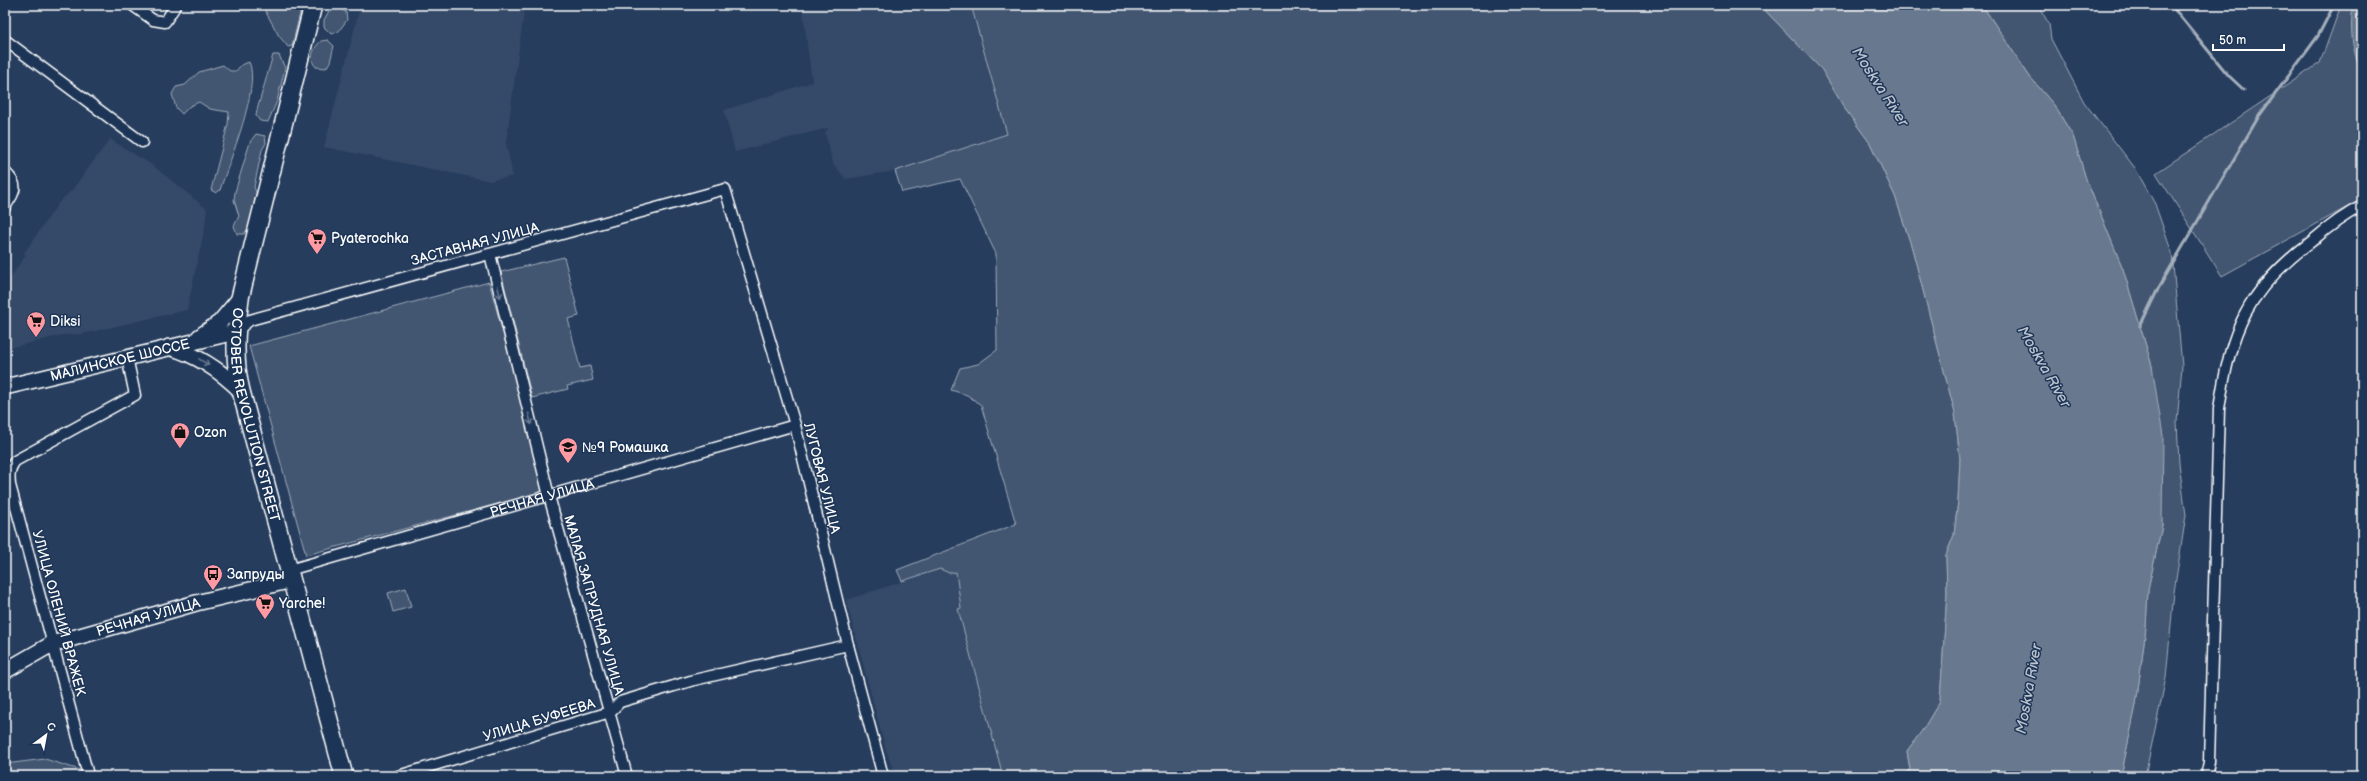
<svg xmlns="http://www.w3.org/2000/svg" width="2367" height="781" font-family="'Balsamiq Sans',sans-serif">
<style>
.built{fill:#344a68}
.green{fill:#425672;stroke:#a0aab8}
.water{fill:#67788e;stroke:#a4aebb}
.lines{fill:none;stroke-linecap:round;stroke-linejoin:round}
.stream{stroke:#a4aebb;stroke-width:3}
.street-casing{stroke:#fff;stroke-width:13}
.secondary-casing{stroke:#fff;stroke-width:18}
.primary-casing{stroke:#fff;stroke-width:20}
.street{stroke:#1d3557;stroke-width:10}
.secondary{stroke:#1d3557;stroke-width:15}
.primary{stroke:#1d3557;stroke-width:17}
.oneway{stroke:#6c7c92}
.labels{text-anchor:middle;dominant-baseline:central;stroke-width:3;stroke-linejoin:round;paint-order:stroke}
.poi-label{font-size:14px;fill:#fff;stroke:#1d3557;text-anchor:start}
.street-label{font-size:14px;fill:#fff;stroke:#1d3557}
.water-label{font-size:15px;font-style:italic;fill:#bbc2cc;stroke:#1d3557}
</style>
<rect width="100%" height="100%" fill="#263d5e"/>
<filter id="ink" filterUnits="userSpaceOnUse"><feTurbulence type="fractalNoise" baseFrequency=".025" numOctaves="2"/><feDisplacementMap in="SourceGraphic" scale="8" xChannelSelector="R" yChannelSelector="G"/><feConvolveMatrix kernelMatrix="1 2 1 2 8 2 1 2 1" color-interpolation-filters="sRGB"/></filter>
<g filter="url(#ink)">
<path class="built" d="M384,5H525L506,143L513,176L490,181L324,147L360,7Z
M802,5H971L1007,134L895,171L846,179L833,164L825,133L828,128L735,152L724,110L812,82Z
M110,139L152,165L207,209L205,227L187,310L82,334L63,335L5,349V285L26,255L24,253L60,201L72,190Z
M940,569L949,573L956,572L961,608L958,609L1003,776H898L896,769L893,770L885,747L846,600Z"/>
<path class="green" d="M262,5H302L292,46L288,47L279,36Z
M971,5H1760L1822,70L1845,109L1870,143L1895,196L1912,248L1955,413L1960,459L1958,501L1954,535L1946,555L1947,593L1940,701L1924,728L1907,751L1910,770L1906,776H1003L958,609L961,608L956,572L949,573L940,569L902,581L897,570L1016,524L981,405L967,395L951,390L960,368L978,364L997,350L996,254L960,179L902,192L895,171L1007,134Z
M1982,5H2038L2049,24L2051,39L2084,102L2135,168L2155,204L2172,253L2182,366L2177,422L2179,463L2186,515L2174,592L2166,678L2145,776H2121L2136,705L2146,627L2148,590L2162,525L2152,366L2123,269L2086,179L2073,136L2054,105L2030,77Z
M2341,5H2362V199L2222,276L2156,173L2320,63Z
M336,7L346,12L347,20L338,32L331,34L324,27V20L330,9Z
M328,40L334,46L330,62L326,68L316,67C308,59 314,47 321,41Z
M273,55H279L285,68L277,101L268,122L260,121L256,116L257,110Z
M249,62C261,87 229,162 220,190L216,193L211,190L228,124L229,112L210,109L199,102L190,106L182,114L176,108L172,94L176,87L185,85L199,72L223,65L230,71H236L241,65Z
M256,134L265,136L266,143L262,150L254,187L256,192L253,213L250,226L244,234H237L234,226L239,216L234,200L235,192L250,142Z
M564,257L579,316L568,319L580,368L590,366L593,380L567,386L568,389L532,398L501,272Z
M489,282L546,491L306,555L249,346Z
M406,588L411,607L393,612L388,593Z
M45,759L80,770L86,776H5V764Z"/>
<path class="water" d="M1760,5H1982L2030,77L2054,105L2073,136L2086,179L2123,269L2152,366L2163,436L2162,525L2148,590L2146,627L2136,705L2121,776H1906L1910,769L1907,751L1924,728L1940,701L1947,593L1946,555L1954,535L1958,501L1960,459L1955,413L1912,248L1895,196L1870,143L1845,109L1822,70Z
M2353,5H2362V71C2351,51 2350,27 2353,5Z"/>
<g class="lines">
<path class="stream" d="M2171,5L2229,76L2244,90
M2140,326L2158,289L2259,116L2318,36L2334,5"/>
<defs>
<g id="street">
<path d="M132,5L153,20L165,22L176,5"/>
<path d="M5,40L142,142"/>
<path d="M5,172C20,186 15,191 5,207"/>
<path d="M490,254L549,496L627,776"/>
<path d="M235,332L250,320L725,189L795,425L848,645L883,776"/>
<path id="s1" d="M289,570L795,425"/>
<path d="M88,775L10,485C9,475 9,469 15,461L135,395L127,357"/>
<path d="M398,776L610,712L620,702L694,680L848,645"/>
<path d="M2206,776L2209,762L2219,409C2231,329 2246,291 2312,241C2327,228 2344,215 2362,206"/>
</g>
<g id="secondary">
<path d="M199,337L220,322L240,298"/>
<path d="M169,347C198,355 220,370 241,391"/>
<path id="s2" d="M5,387L235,332"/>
<path id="s3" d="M5,671L52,644L196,603L292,580"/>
</g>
<g id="primary">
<path id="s4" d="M313,5L240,298C236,330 233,359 241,391L344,776"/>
</g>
</defs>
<use href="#street" class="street-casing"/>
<use href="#secondary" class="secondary-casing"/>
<use href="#primary" class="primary-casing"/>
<use href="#street" class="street"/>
<use href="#secondary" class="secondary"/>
<use href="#primary" class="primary"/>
</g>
<defs><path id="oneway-shaft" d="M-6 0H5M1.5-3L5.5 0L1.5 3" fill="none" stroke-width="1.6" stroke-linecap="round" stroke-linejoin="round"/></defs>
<g class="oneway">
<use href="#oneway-shaft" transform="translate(499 292) rotate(76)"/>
<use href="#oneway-shaft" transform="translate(204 362) rotate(32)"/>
<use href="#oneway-shaft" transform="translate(530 419) rotate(76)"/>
</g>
</g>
<defs>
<symbol id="supermarket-pin" viewBox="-11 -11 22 30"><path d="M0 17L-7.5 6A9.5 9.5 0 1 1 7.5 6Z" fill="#ff9aa2" stroke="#1d3557"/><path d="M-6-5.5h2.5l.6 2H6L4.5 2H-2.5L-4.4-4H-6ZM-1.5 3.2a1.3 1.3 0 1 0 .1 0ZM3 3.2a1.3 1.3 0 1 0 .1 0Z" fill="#111"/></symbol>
<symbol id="shop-pin" viewBox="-11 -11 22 30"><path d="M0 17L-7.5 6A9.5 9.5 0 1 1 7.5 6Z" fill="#ff9aa2" stroke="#1d3557"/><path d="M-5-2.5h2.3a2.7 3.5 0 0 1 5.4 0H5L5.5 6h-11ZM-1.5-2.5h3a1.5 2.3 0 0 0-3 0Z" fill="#111"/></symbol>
<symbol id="school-pin" viewBox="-11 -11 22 30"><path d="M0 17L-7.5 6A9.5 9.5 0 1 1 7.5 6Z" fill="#ff9aa2" stroke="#1d3557"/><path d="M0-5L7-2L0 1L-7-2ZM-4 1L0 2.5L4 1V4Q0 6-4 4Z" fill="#111"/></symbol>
<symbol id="bus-pin" viewBox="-11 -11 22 30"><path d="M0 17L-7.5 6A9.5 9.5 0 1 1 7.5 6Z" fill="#ff9aa2" stroke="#1d3557"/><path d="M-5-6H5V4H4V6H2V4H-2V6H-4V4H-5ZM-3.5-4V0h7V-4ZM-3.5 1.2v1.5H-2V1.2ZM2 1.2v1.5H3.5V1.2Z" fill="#111"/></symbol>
</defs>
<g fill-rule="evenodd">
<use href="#supermarket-pin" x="306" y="227" width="22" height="30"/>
<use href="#supermarket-pin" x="25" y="310" width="22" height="30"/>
<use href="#shop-pin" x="169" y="421" width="22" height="30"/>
<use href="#school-pin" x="557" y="436" width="22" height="30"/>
<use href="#bus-pin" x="202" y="563" width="22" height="30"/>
<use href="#supermarket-pin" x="254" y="592" width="22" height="30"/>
</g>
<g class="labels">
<g class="poi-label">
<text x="331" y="238">Pyaterochka</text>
<text x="50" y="321">Diksi</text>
<text x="194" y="432">Ozon</text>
<text x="582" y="447">№9 Ромашка</text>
<text x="227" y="574">Запруды</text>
<text x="279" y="603">Yarche!</text>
</g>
<g class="street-label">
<text transform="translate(475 244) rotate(-15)">ЗАСТАВНАЯ УЛИЦА</text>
<text stroke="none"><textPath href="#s2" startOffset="118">МАЛИНСКОЕ ШОССЕ</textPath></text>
<text stroke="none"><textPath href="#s4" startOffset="421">OCTOBER REVOLUTION STREET</textPath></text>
<text transform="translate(822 478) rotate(76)">ЛУГОВАЯ УЛИЦА</text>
<text stroke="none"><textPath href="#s1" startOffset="263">РЕЧНАЯ УЛИЦА</textPath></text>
<text transform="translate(594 605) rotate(74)">МАЛАЯ ЗАПРУДНАЯ УЛИЦА</text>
<text transform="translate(59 613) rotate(75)">УЛИЦА ОЛЕНИЙ ВРАЖЕК</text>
<text stroke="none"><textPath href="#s3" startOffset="154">РЕЧНАЯ УЛИЦА</textPath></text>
<text transform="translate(539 720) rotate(-17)">УЛИЦА БУФЕЕВА</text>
</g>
<g class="water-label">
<text transform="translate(1880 87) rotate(57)">Moskva River</text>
<text transform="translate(2044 367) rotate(60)">Moskva River</text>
<text transform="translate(2029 689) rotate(-80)">Moskva River</text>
</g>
</g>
<rect width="2367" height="781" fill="none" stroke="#1d3557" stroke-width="20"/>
<rect x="10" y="10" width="2347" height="761" fill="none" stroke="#fff" stroke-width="1.5" filter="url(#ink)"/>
<g transform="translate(46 735) rotate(32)" stroke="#1d3557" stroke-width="3" paint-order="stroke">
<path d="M0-3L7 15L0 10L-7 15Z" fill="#ffffff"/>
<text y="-6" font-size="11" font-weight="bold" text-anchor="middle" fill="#ffffff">С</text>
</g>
<path d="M2213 44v6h71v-6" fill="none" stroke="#ffffff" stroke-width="2"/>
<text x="2219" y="44" font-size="12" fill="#ffffff" stroke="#1d3557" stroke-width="3" paint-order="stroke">50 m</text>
</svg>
